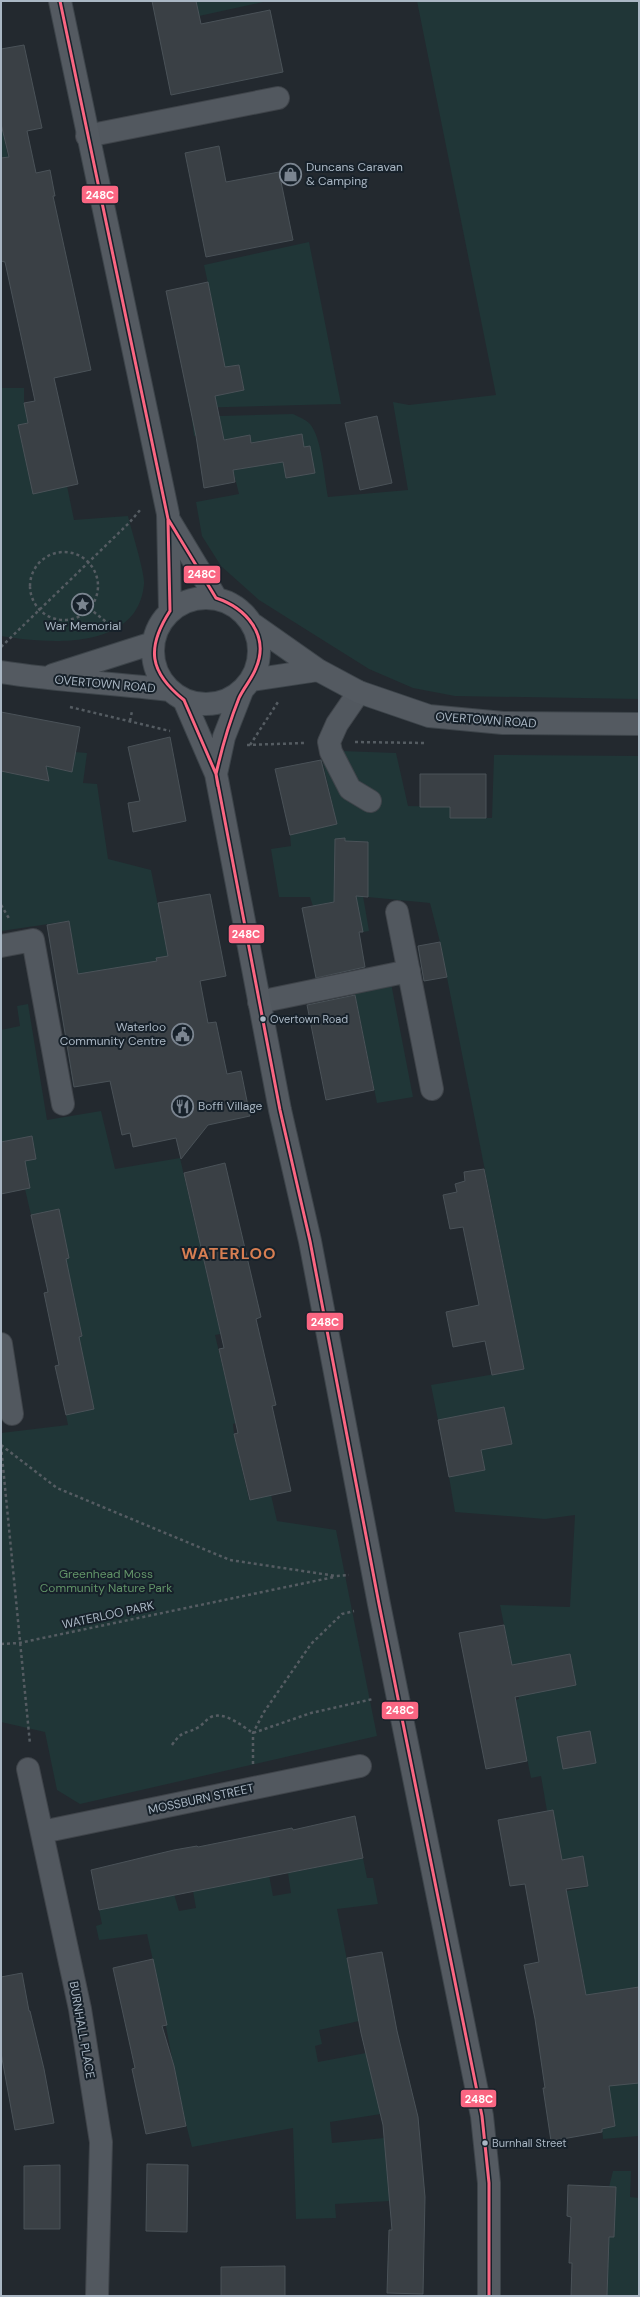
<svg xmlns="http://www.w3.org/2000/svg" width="640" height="2297" font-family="'DM Sans',sans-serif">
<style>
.green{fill:#203637}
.building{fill:#3a4045;stroke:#4a5258}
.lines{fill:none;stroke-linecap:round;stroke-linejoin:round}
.minor-casing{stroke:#3f444a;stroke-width:24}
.major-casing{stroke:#3d444a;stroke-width:24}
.path{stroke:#555c62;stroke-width:2.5;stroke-dasharray:3 3;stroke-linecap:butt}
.minor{stroke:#52585f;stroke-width:22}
.major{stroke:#545a61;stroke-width:22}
.bus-1-casing{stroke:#17212a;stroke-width:6}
.bus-1{stroke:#fa6682;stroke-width:3}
.bus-dot{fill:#aab7c4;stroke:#17212a;stroke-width:1.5}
.labels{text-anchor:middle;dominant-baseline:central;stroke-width:4;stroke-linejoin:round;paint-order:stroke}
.bus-label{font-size:11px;fill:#aab7c4;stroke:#17212a;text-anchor:start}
.poi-label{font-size:12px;fill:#aab7c4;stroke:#17212a;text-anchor:start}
.street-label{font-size:12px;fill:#aab7c4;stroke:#17212a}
.park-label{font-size:12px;fill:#629468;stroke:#17212a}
.district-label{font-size:16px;font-weight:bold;letter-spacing:1px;fill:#d77e52;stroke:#17212a}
.line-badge{stroke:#17212a;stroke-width:1.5}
.badge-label{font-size:11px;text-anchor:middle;font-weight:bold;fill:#fff}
</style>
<rect width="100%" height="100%" fill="#23292f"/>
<path class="green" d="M196,1H268L199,16Z
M417,1H639V699L455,696L413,688L369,669L259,600L221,566L202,536L196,502L239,494L233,470L256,466L250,435L224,440L222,431L194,436L192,419L220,416L293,414C299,417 305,419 310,424C322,438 324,478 328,497L408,490L393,402L409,405L496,395Z
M1,124L8,157L1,158Z
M309,242L341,404L190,408L188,401L244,390L239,365L211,370L196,343L177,347L176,343L219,334L204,265Z
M1,388H24V403L28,423L18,426L33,493L67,486L74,520L128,516C131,529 145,573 144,584C138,651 50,644 1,636Z
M341,751L396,753L408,806L450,807V818H492L494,755L639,756V2136L603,2139L602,2129L615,2126L612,2107L580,1989L585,1987L569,1907L561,1892L588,1887L583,1857L562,1860L553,1810L547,1811L541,1776L531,1778L515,1700L519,1699L500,1605L570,1607L575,1515L545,1519L455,1512L449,1477L485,1470L481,1450L512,1444L504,1407L438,1420L431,1385L524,1369L440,942L430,903L368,897V842L335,841L334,896H363L369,931L363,932L342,900L313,906L310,897H279L271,849L291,846L290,835L337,824L322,759Z
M75,752L87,753L83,783L97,784L108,859L151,870L168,956L156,958L160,977L85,1012L69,921L1,931V771L15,774L42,765L71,772Z
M391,983L413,1097L377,1103L354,990Z
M28,1004L47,1120L101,1111L115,1169L180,1158L219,1327L220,1334L215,1335L236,1423L233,1424L234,1434L249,1500L271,1495L277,1521L336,1530L377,1736L80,1804L57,1790L45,1732L1,1722V1433L68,1425L66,1415L94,1409L59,1341L82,1336L72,1287L52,1291L47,1263L69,1258L59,1210L31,1215L25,1189L30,1187L25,1161L36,1158L32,1136L1,1142V1030L20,1026L17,1006Z
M363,1858L367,1878H373L378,1904L337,1909L359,2021L319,2030L322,2044L315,2046L318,2062L366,2053L381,2114L330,2122L332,2143L384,2138L390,2201L335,2204L336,2218L296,2219L293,2128L192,2147C173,2077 164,2005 147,1934L99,1940L96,1926L102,1924L99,1910L174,1894L179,1911L196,1908L193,1891L269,1875L273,1896L291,1893L288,1873Z
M613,2171H631L630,2197L639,2198V2296H607L609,2237H614L616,2187H609Z"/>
<path class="building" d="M152,1H196L201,24L270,10L283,72L171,95Z
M24,45L42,128L27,131L36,173L50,170L55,196H53L91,370L54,378L78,484L33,494L18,425L28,423L24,403L35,401L5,262L1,261V158L9,157L1,124V49Z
M219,146L226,182L279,172L293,240L206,257L185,153Z
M208,282L225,367L239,365L244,390L215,396L224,440L250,435L251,443L302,434L304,447L310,446L315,473L286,478L283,462L233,470L235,482L204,488L196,436L166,291Z
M377,416L392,483L360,490L345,423Z
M1,712L80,727L72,772L46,766L49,781L1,771Z
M170,737L186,821L133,832L128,803L140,801L128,747Z
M321,760L337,824L290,835L275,769Z
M420,774H486V818H450V807H420Z
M345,838V841L368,842V897L356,896L363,932H359L365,967L316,978L302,908L334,902L335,839Z
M210,894L226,976L200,981L208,1023L216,1022L227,1074L241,1071L250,1116L208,1125L181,1159L176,1138L133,1147L130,1133L122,1135L110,1081L74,1087L47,925L69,921L78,974L157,961L156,958L168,956L158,903Z
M440,942L447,977L424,981L418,946Z
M355,995L374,1090L326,1100L307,1005Z
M32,1136L36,1159L25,1161L30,1188L1,1194V1142Z
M225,1163L261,1317L256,1319L276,1405L272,1406L291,1491L250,1500L234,1434L238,1433L219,1349L224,1348L184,1173Z
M484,1169L524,1369L492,1375L485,1341L453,1347L446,1312L479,1305L463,1227L450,1229L443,1195L457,1192L455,1184L465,1181L464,1172Z
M59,1209L69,1258L66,1259L82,1336L79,1337L94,1409L66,1415L55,1366L59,1365L44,1293L48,1292L31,1215Z
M504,1407L512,1444L481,1450L485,1470L449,1477L438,1420Z
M504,1625L512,1665L570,1654L576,1685L515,1697L527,1761L486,1769L459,1633Z
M590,1731L596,1763L563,1769L557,1737Z
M553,1810L562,1860L583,1856L588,1886L566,1889L586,1995L639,1987V2083L609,2086L615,2126L602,2129V2132L551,2141L543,2088H545L535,2019L524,1965L539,1962L525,1884L510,1886L498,1820Z
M355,1816L363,1858L99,1910L91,1870L174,1850L197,1846L198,1847L292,1828L293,1830Z
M382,1952L397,2031L418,2117L425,2197L423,2294L387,2293L389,2230H392L383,2125L361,2033L347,1958Z
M153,1959L167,2025L162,2026L174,2066L186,2126L146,2134L132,2069L135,2068L113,1968Z
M22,1973L29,2011H30L44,2069L54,2123L15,2130L1,2053V1977Z
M147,2164L188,2165L187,2232L146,2231Z
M60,2165V2229H24V2166Z
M568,2185L616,2187L614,2237H609L607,2296H571L572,2263H569L571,2217L567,2216Z
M285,2266V2296H221V2267Z"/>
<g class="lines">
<defs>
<path id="minor" d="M87,136L278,98
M359,692L337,724L329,742L331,752L350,789L370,801
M397,912L432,1089
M1,946L33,940L63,1104
M259,1002L409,971
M1,1344L12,1414
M28,1769L80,2009L101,2142L97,2296
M42,1832L360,1766"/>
<path id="major" d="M60,1L168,514L170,611
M169,520L216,598
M153 651a53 53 0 1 1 106 0a53 53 0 1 1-106 0Z
M254,625L318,670L359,692L429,716L503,723L639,724
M1,672C57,681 114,683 170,690
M53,675L153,643
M251,680L318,670
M184,700L216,774L280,1110L310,1241L379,1604L482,2116L489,2183V2296
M216,774L224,737L242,691"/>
</defs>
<use href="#minor" class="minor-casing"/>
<use href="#major" class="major-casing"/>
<path class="path" d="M30 586a34 34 0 1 1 68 0a34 34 0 1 1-68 0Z
M89,608L115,629
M1,647L129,523L141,509
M70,707L170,731
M130,721L132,711
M355,742L426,743
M247,745L304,743
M250,745L278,702
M1,905L10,920
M1,1445L57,1488L230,1560L336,1576L349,1575
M1,1446L30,1744
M1,1644L19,1643L334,1577
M172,1745C183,1729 185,1735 199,1727C203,1724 206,1720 211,1717C225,1711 242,1726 253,1733L311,1713L373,1699
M253,1764V1733L264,1712L311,1644L342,1614L354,1611"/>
<use href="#minor" class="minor"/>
<use href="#major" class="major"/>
<defs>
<path id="bus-1" d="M60,1L168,519L216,598C246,608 270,635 256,668C252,679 244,687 239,698C229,723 222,747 216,774L280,1110L310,1241L379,1604L482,2116L489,2183V2296
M168,520L170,611
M170,611C146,648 149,672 184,700
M184,700L216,774L218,786"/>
</defs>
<use href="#bus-1" class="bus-1-casing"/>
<use href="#bus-1" class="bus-1"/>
</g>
<defs>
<symbol id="shop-ring" viewBox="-11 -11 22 22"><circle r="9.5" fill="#17212a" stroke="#7b8590" stroke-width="1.5"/><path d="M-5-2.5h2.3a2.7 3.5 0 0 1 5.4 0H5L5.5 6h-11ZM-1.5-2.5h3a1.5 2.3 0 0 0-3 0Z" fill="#7b8590"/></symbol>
<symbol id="sight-ring" viewBox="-11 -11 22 22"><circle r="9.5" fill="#17212a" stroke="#7b8590" stroke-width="1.5"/><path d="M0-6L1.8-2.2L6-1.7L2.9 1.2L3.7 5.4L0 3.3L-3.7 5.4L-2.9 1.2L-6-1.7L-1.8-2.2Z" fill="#7b8590"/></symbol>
<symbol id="civic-ring" viewBox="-11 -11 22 22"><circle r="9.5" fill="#17212a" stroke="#7b8590" stroke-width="1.5"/><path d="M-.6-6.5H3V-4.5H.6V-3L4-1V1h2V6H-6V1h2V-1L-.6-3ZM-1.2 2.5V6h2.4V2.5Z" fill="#7b8590"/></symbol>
<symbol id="restaurant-ring" viewBox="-11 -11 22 22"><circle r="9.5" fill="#17212a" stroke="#7b8590" stroke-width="1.5"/><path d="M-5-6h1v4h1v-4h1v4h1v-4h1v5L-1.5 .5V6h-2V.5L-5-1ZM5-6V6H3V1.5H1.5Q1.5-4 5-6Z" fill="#7b8590"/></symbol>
</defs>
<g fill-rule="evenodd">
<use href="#shop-ring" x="278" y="162" width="25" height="25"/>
<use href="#sight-ring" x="70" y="592" width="25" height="25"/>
<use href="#civic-ring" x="170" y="1022" width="25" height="25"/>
<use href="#restaurant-ring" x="170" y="1094" width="25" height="25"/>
</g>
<g class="bus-dot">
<circle cx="263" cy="1019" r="3.5"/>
<circle cx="485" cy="2143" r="3.5"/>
</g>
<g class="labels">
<g class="bus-label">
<text x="270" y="1019">Overtown Road</text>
<text x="492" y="2143">Burnhall Street</text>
</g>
<g class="poi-label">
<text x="306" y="167">Duncans Caravan<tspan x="306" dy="14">&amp; Camping</tspan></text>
<text x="83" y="626" text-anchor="middle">War Memorial</text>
<text x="166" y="1027" text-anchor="end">Waterloo<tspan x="166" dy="14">Community Centre</tspan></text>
<text x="198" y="1106">Boffi Village</text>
</g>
<g class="street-label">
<text transform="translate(105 684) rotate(5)">OVERTOWN ROAD</text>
<text transform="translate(486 720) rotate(4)">OVERTOWN ROAD</text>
<text transform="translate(108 1615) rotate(-12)">WATERLOO PARK</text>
<text transform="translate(201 1799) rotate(-12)">MOSSBURN STREET</text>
<text transform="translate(82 2030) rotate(80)">BURNHALL PLACE</text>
</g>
<g class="park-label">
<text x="106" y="1574">Greenhead Moss<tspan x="106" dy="14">Community Nature Park</tspan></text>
</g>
<g class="district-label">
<text x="229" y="1253">WATERLOO</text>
</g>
</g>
<g class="line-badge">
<rect x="81" y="185" width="38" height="19" rx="4" fill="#fa6682"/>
<rect x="183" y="565" width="38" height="19" rx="4" fill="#fa6682"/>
<rect x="228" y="924" width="37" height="20" rx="4" fill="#fa6682"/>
<rect x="306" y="1312" width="38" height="19" rx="4" fill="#fa6682"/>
<rect x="381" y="1701" width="38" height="19" rx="4" fill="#fa6682"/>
<rect x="460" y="2089" width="37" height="19" rx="4" fill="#fa6682"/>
</g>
<g class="badge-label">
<text x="100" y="199">248C</text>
<text x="202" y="578">248C</text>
<text x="246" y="938">248C</text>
<text x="325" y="1326">248C</text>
<text x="400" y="1714">248C</text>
<text x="479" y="2103">248C</text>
</g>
<rect width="640" height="2297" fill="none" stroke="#aab7c4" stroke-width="4"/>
</svg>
